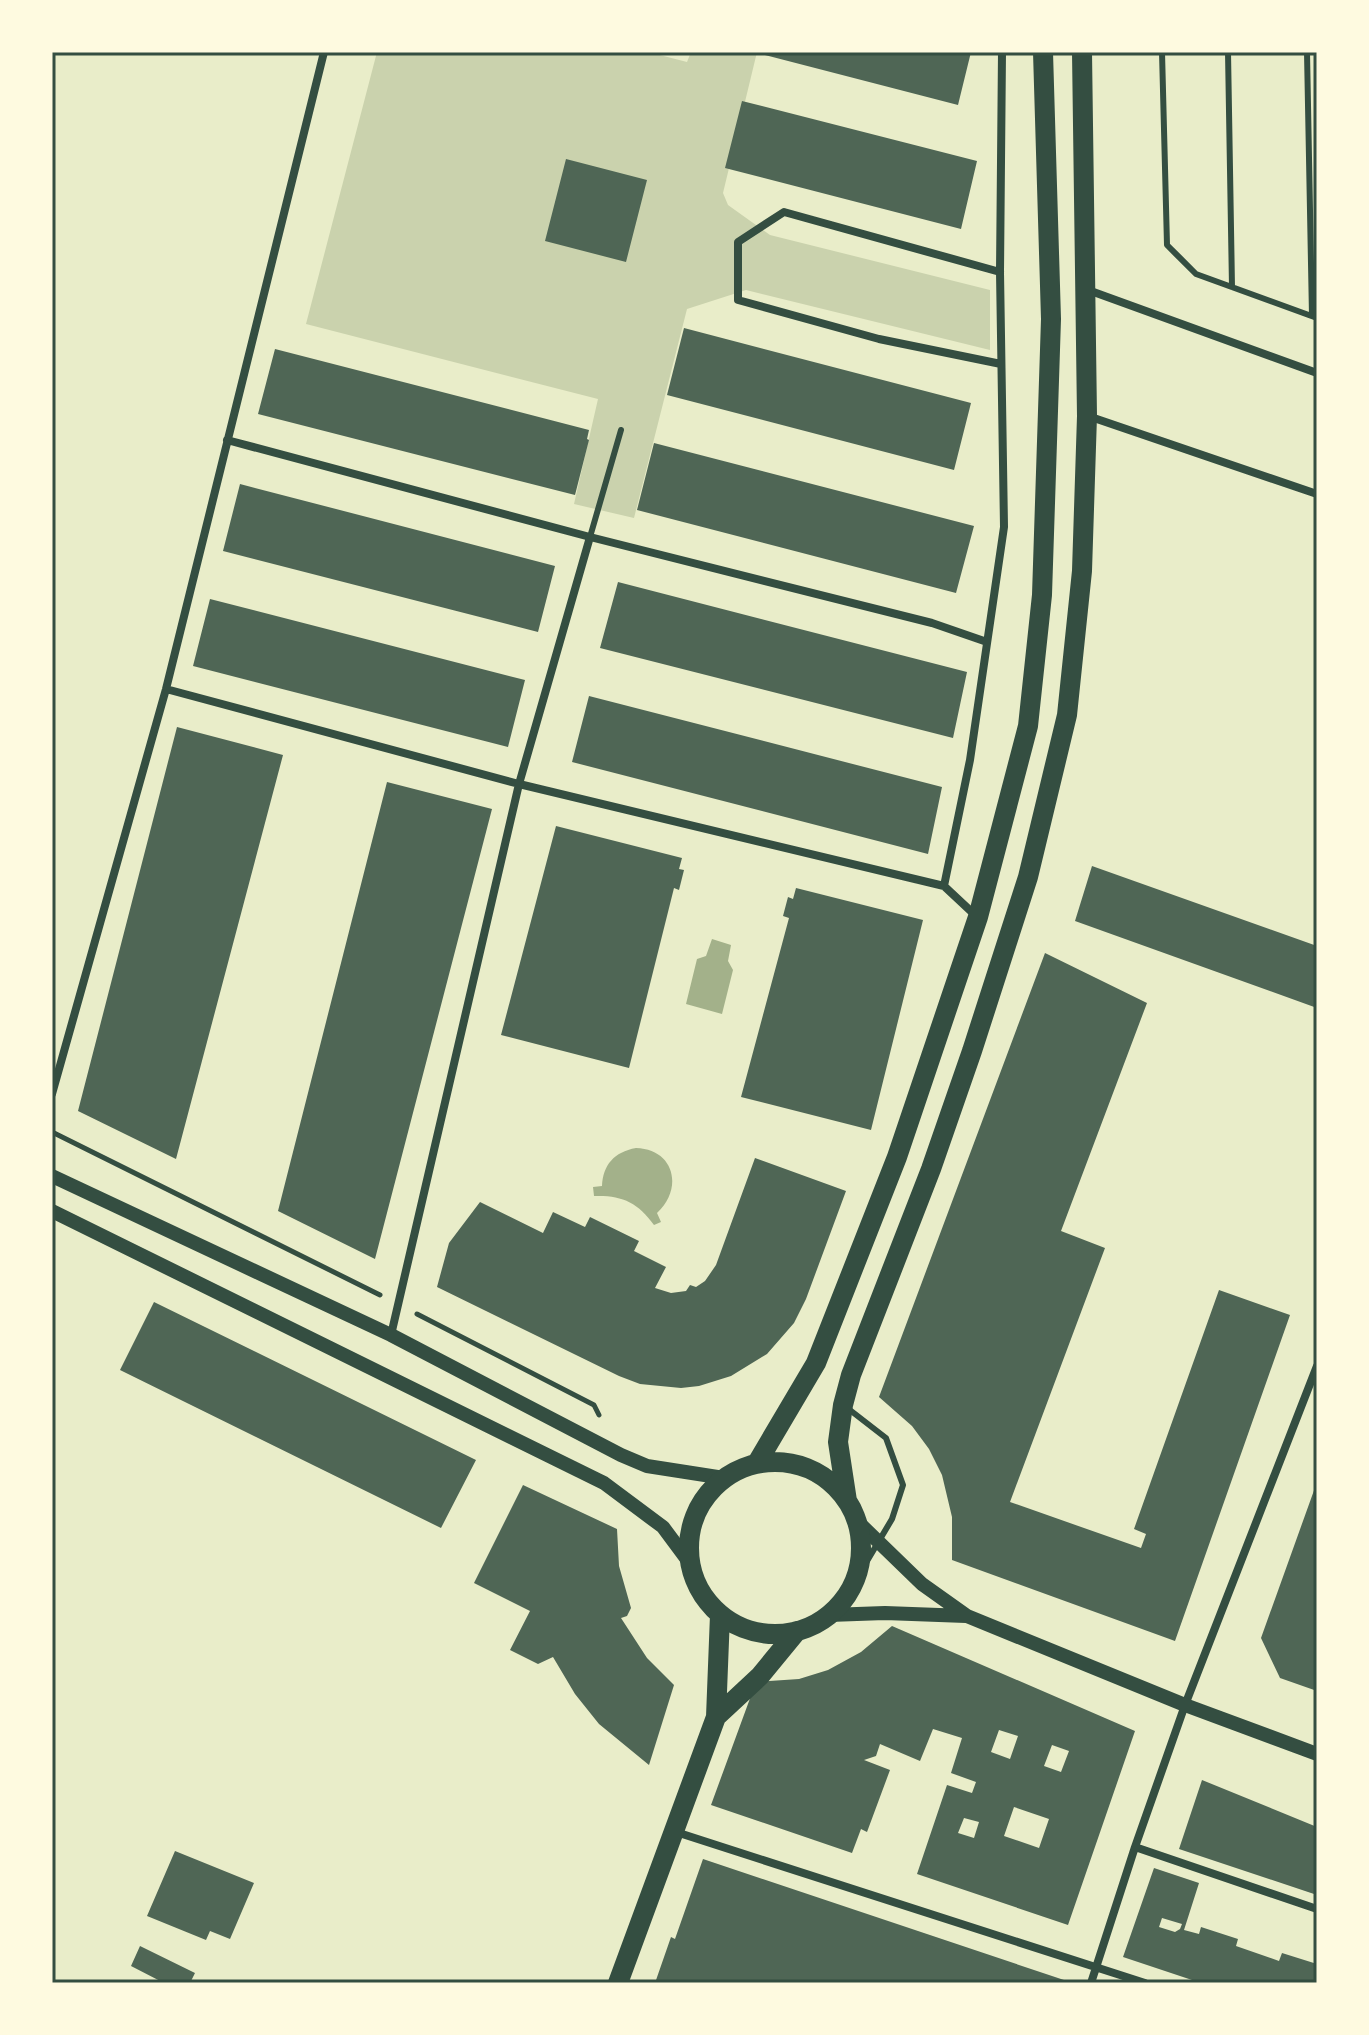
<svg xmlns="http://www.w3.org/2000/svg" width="1369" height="2035" font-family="'DejaVu Sans',sans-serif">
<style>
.green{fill:#cad2ad}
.water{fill:#a3b18a}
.building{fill:#4f6655;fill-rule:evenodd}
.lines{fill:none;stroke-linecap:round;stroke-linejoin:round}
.path{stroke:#344e41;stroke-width:5}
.service{stroke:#344e41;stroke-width:6}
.minor{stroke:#344e41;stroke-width:8}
.tertiary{stroke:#344e41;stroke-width:14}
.primary{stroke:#344e41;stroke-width:20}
.neatline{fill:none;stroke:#344e41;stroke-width:3}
</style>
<rect width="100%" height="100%" fill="#e9edc9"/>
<path class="green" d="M377,52H648L687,62L691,52H757L723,193L728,205L770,235L990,290V350L746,290L687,309L634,518L574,504L598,399L306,324Z"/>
<path class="water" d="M712,939L731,945L728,961L733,970L722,1014L686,1004L697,959L706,956Z
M636,1148C674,1149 684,1188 657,1213L661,1222L654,1225C638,1202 621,1195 594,1196L593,1187L602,1186C603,1165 614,1152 636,1148Z"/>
<path class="building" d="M753,52H971L958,105Z
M742,101L977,161L961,229L725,168Z
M566,159L647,180L626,262L545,241Z
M684,328L971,403L954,470L667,395Z
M275,349L589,430L587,439L589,440L575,495L258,414Z
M654,443L974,526L956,593L637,510Z
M240,484L555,566L538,632L223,551Z
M618,582L967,672L953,738L600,648Z
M210,599L525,680L508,747L193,666Z
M589,696L942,787L928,854L572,762Z
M177,727L283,755L176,1159L78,1111Z
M387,782L492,809L375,1259L278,1211Z
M556,826L682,858L679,869L684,870L679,890L674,888L629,1068L501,1035Z
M1092,866L1317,946V1008L1075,921Z
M796,888L923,920L871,1130L741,1097L789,918L783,916L788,897L793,899Z
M1045,953L1147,1003L1061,1231L1105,1248L1010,1502L1141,1548L1146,1534L1134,1529L1219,1290L1290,1315L1175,1641L952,1560V1517L942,1475L929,1449L912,1426L879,1397Z
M755,1158L846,1191L806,1299L794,1323L767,1354L731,1376L699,1386L681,1388L640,1384L619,1376L437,1287L449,1243L480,1202L543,1233L553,1212L585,1227L590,1217L639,1241L634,1251L666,1267L655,1288L671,1293L686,1291L690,1285L696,1287L705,1281L716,1265Z
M154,1302L476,1460L441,1528L120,1370Z
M1317,1482V1691L1280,1678L1261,1638Z
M523,1485L617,1529L619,1566L631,1608L627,1616L621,1618L647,1658L674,1685L649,1765L599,1724L575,1694L553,1657L538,1664L510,1650L530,1611L474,1583Z
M892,1626L1135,1731L1068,1925L917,1874L947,1785L972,1793L976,1782L951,1773L962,1738L933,1729L920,1761L880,1744L876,1756L864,1760L890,1770L867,1832L861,1829L852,1853L711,1805L756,1682L799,1679L828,1670L861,1652ZM999,1730L1018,1736L1010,1759L991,1752ZM1052,1745L1069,1751L1061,1772L1044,1766ZM1014,1807L1049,1819L1039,1848L1004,1836ZM964,1818L979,1822L974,1838L958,1833Z
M1202,1780L1317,1827V1895L1179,1849Z
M175,1851L254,1883L230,1939L210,1931L206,1940L147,1916Z
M703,1859L1070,1982L1069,1983H655L671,1937L675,1939Z
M1154,1868L1199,1883L1184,1930L1199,1934L1201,1927L1238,1939L1236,1946L1279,1961L1282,1953L1317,1964V1983H1201L1123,1957ZM1162,1918L1182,1924L1180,1929L1175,1932L1159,1927Z
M140,1946L195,1973L190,1983H164L131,1966Z"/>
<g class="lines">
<path class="path" d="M52,1132L380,1295
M417,1314L594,1405L599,1415"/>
<path class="service" d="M1162,52L1167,245L1196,274L1317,318
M1228,52L1232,287
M1307,52L1312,316
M590,537L621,430
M846,1407L886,1438L903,1485L892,1519L851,1588"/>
<path class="minor" d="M1000,272L784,212L738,242V300L879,339L1001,364
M1088,290L1317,373
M1088,416L1317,494
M227,440L590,537L932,623L987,642
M166,689L519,784L944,886
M944,886L970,760L1004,527L1000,272L1002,52
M944,886L975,915
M52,1094L166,689L324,52
M391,1335L519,784L590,537
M676,1832L1145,1983
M1135,1847L1317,1909
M1091,1983L1135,1847L1185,1705L1317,1366"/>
<path class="tertiary" d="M52,1176L391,1335L621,1455L647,1466L724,1478
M52,1211L604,1483L663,1527L689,1562
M858,1522L922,1584L967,1616L1185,1705L1317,1754
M829,1615L885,1613L966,1616"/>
<path class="primary" d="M689 1548a86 86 0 1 1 172 0a86 86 0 1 1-172 0Z
M757,1463L816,1363L897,1157L978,917L1028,726L1042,595L1051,319L1043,52
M847,1501L838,1442L843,1405L851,1375L931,1169L972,1051L1028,877L1067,715L1082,571L1087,416L1082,52
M716,1717L760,1676L797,1631
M618,1983L716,1717L720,1615"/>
</g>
<rect width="1369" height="2035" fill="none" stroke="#fefae0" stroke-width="108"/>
<rect x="54" y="54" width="1261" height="1927" class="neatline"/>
</svg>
